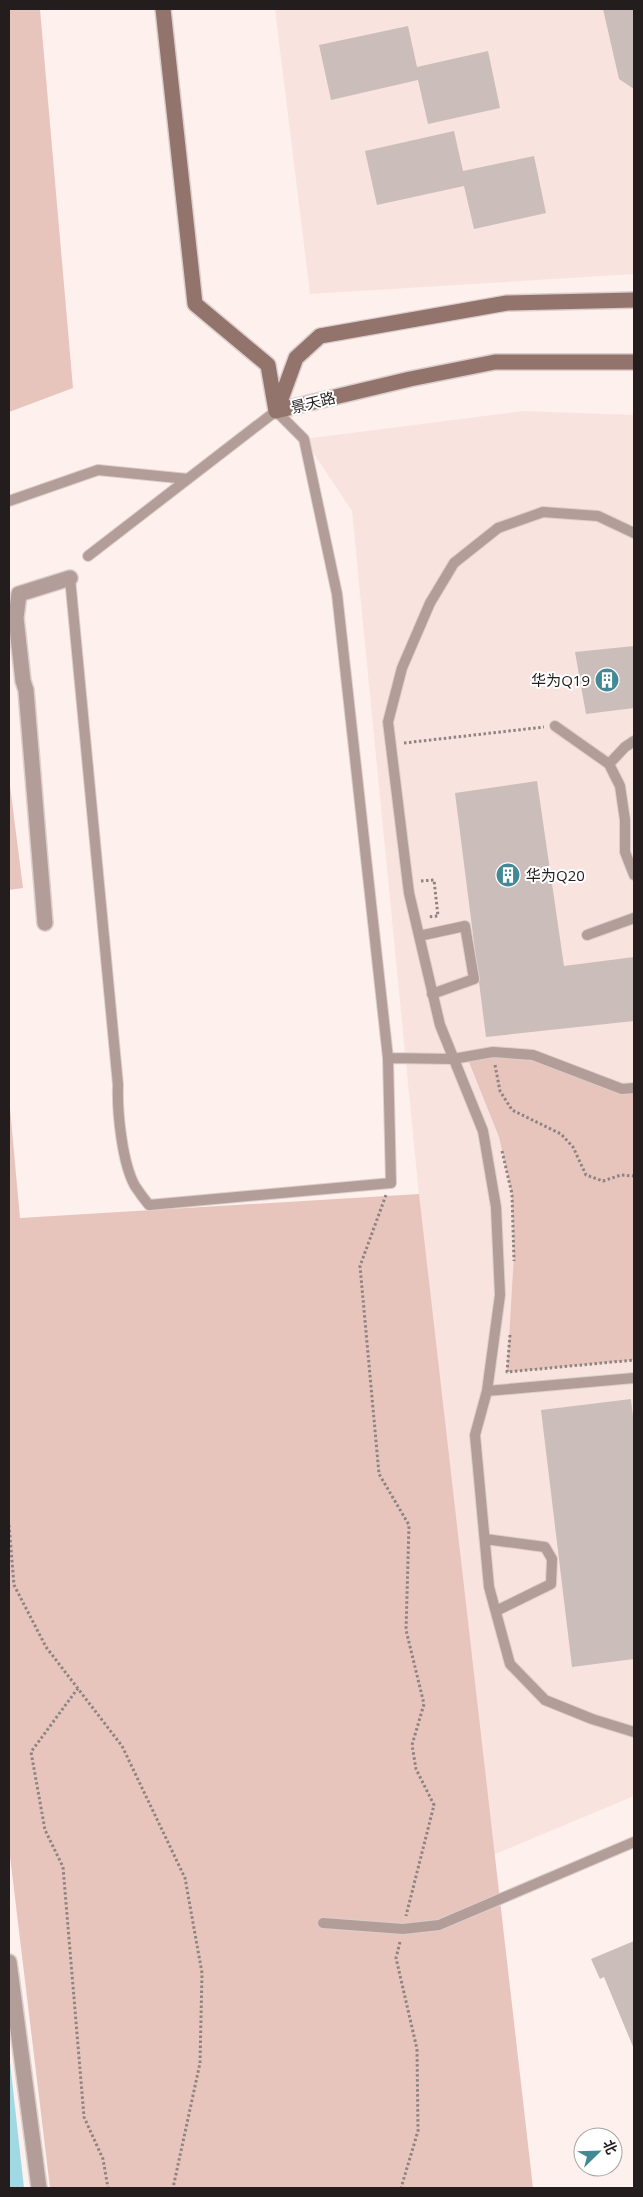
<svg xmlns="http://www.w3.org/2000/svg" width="643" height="2197" font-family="'Open Sans','Noto Sans SC',sans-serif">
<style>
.built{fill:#f9e3de}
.green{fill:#e7c5bd}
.water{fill:#a0d9e4}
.building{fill:#cabdba}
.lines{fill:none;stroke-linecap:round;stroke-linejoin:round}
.lane-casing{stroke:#dbcecc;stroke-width:12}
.street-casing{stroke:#dbcecc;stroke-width:18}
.secondary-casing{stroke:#dbcecc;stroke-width:18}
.path{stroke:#8e8482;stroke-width:3;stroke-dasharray:2.5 2.5;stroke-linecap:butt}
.lane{stroke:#b39d98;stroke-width:10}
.street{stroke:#b39d98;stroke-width:15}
.secondary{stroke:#93746d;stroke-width:15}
.labels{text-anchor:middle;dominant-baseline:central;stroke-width:4;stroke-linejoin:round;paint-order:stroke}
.street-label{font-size:15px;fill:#231e1d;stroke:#fff}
.poi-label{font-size:15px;fill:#231e1d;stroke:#fff;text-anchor:end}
</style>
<rect width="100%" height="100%" fill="#fef0ed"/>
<path class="built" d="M275,9H634V274L310,294Z
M524,411L634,415V1796L493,1855L421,1216L352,511L304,439Z"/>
<path class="green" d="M9,9H40L73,388L9,412Z
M9,778L23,888L9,890Z
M533,1055L634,1088V1360L507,1372L514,1255L512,1194L499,1137L467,1057Z
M9,1097L20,1218L419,1194L533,2188H50L9,1848Z"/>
<path class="water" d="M9,2053L24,2188H9Z"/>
<path class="building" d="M603,9H634V89L619,79Z
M408,26L417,67L488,51L500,108L428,124L418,80L331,100L319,45Z
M454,131L463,171L534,156L546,213L474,229L464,186L377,205L365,151Z
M634,646V708L586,714L575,652Z
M537,781L564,966L634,957V1021L486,1037L455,793Z
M631,1399L634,1426V1659L572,1667L541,1410Z
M634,1941V2049L604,1977L600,1979L591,1959Z"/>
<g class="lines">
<defs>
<path id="lane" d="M9,501L98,470L188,479
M634,533L598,516L543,512L498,528L454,563L430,603L402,668L388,722L409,893L440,1025L483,1131L496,1207L500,1295L487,1391L475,1435L489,1587L510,1664L545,1700L592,1719L634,1732
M70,578L118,1085C117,1111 122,1163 135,1186C139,1192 144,1199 149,1205L391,1183L388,1058L337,594L304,439L276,411L88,556
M555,726L609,764L620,786L625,820V852L634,875
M609,764L625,747L634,741
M587,935L634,918
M419,936L465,926L474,979L432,994
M388,1058L453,1059L493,1052L533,1055L622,1089L634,1088
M487,1391L634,1378
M485,1539L545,1547L552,1559L551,1584L496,1611
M323,1923L403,1929L439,1925L634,1842"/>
<path id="street" d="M45,923L26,690L23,681L16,618L19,594L70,578
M9,1962L39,2188"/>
<path id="secondary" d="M163,9L195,304L268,365L276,411
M277,410L296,358L320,336L507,303L634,300
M276,411L410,379L495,362H634"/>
</defs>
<use href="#lane" class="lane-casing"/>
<use href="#street" class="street-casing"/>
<use href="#secondary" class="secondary-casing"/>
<path class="path" d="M404,743L544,727
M421,881L434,880L438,916L428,917
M495,1065L500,1091L512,1110L561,1134L573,1147L586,1175L603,1181L621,1175L634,1176
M502,1151L512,1194L514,1261
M386,1195L360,1266L379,1474L409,1525L406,1630L424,1704L412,1745L416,1769L434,1805L406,1916
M510,1335L507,1372L634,1360
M9,1525L14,1585L46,1647L122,1746L185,1878L202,1973L200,2063L173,2188
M78,1688L31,1752L45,1830L63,1867L84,2117L103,2159L108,2188
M400,1942L396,1958L417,2049L418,2131L401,2188"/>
<use href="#lane" class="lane"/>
<use href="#street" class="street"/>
<use href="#secondary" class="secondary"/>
</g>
<defs>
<symbol id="building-disc" viewBox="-11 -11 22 22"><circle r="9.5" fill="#438895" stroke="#fff"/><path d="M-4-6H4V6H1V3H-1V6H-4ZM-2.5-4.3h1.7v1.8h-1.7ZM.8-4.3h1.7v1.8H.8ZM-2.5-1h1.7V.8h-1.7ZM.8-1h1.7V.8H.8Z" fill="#fff"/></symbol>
</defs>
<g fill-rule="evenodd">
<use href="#building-disc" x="593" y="666" width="28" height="28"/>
<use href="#building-disc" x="494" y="861" width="28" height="28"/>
</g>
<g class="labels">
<g class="street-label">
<text transform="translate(313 402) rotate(-14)">景天路</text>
</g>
<g class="poi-label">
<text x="590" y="680">华为Q19</text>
<text x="526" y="875" text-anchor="start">华为Q20</text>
</g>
</g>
<rect width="643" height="2197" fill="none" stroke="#231e1d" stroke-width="20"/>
<g transform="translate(598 2152) rotate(67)"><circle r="24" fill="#ffffff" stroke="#a7a5a5"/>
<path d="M0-4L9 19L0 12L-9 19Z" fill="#438895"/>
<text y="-8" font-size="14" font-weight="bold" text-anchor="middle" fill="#231e1d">北</text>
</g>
</svg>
